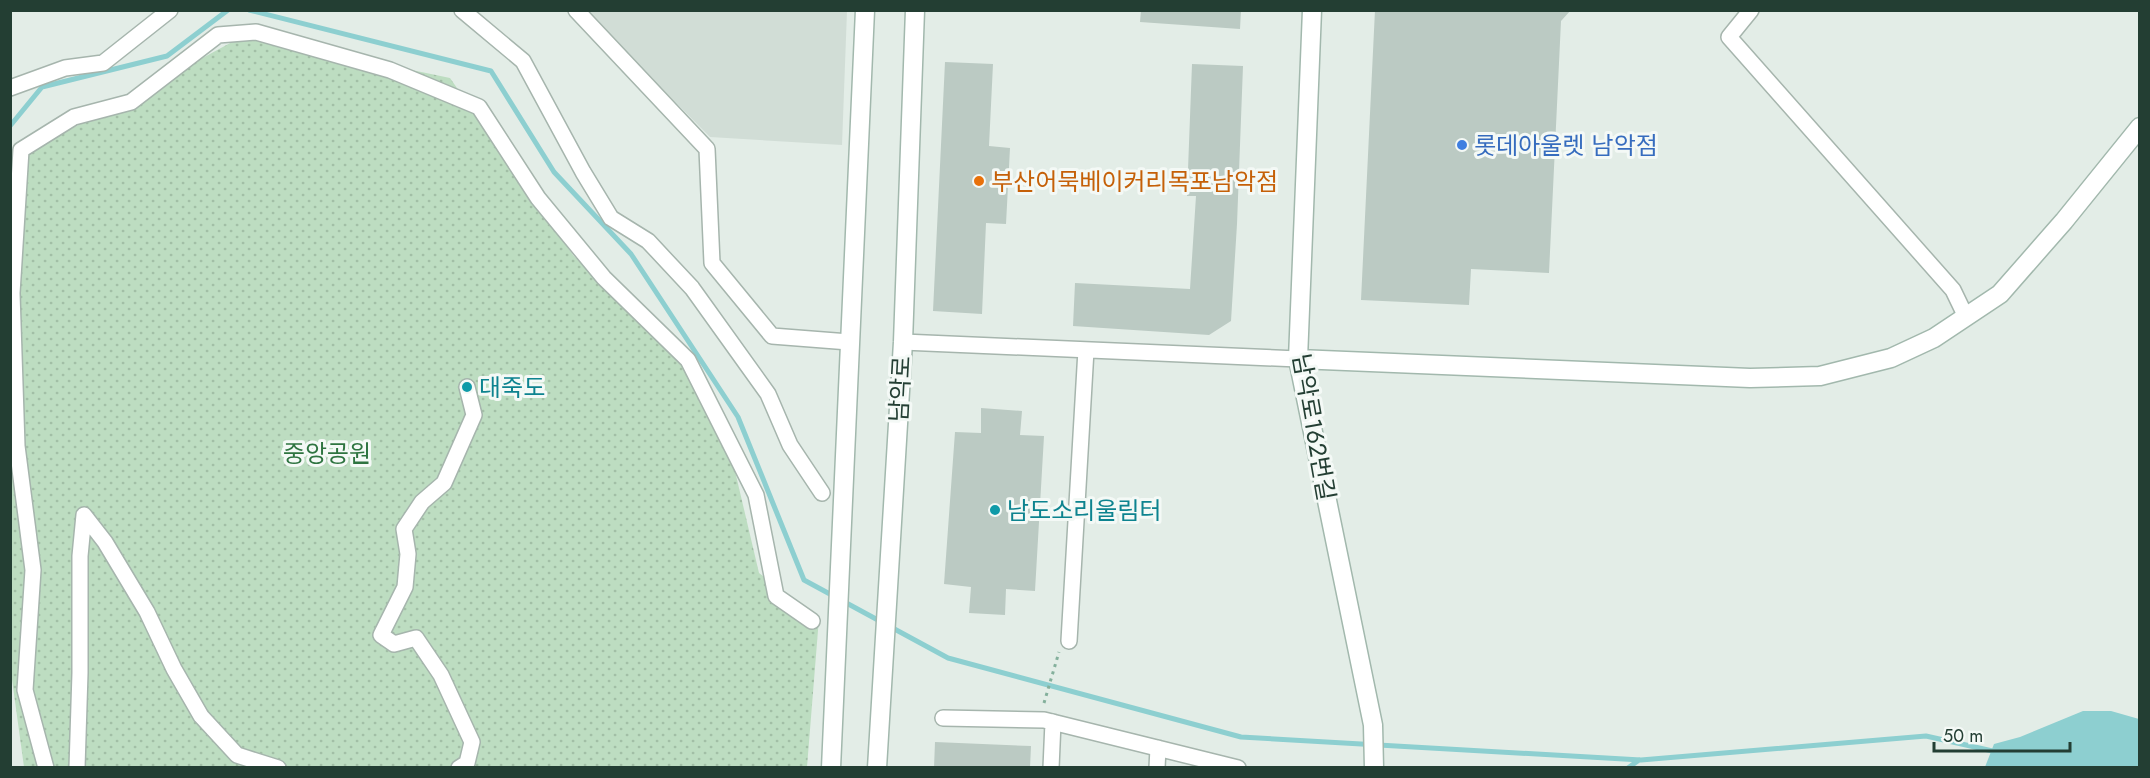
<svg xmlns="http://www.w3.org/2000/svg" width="2150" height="778" font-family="Jost,'Noto Sans KR',sans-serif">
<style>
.built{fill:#d1ddd6}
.park{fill:url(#park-dots)}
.water{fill:#8dcfd0}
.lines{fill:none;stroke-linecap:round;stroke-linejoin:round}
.stream{stroke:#8dcfd0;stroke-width:5}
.building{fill:#bbcac3}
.street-casing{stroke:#a6b5ad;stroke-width:18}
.secondary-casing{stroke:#a2b8ad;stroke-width:21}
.path{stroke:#84b09c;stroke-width:3;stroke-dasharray:3 4.5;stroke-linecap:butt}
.street{stroke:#fff;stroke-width:15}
.secondary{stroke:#fff;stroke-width:18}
.shop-dot{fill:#3f7fe0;stroke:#f4f9f6;stroke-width:2}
.food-dot{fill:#e8710a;stroke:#f4f9f6;stroke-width:2}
.culture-dot{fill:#0f9aa8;stroke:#f4f9f6;stroke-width:2}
.labels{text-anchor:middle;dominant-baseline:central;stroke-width:6;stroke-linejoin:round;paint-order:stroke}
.shop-label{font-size:24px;fill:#366cbe;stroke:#f4f9f6;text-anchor:start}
.food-label{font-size:24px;fill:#c56008;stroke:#f4f9f6;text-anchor:start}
.culture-label{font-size:24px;fill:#0d838f;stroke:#f4f9f6;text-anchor:start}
.street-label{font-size:24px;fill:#233e33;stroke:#f4f9f6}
.park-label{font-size:24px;fill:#2e7440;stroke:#f4f9f6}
</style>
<defs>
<pattern id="park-dots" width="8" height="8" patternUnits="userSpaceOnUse" patternTransform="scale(1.5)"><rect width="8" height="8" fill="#bdddc1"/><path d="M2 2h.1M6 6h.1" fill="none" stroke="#a2bfa6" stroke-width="1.8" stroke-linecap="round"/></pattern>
</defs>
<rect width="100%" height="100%" fill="#e3ede7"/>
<path class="built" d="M585,11H847L842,145L710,137Z"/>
<path class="park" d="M245,35L450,78L573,255L719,403L759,573L819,618L807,767H24L10,665V459L25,154Z"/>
<path class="water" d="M2083,711H2111L2139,719V767H1985L1994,744L2020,737Z"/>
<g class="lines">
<path class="stream" d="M249,10L491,71L554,172L631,254L738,417L804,580L948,658L1241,737L1641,760L1926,736L1997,752
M10,126L42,87L167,56L228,10
M1628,768L1639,760"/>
</g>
<path class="building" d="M1141,10H1241L1240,29L1140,22Z
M1375,10H1571L1561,21L1549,273L1471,269L1469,305L1361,300Z
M945,62L993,64L989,146L1010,148L1006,224L986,223L982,314L933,311Z
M1192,64L1243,66L1237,224L1231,321L1209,335L1073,326L1075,283L1190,289L1196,196H1187Z
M981,408L1022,411L1020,435L1044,436L1035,591L1006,589L1005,615L969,613L971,587L944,584L955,432L981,433Z
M935,742L1031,746L1030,768H934Z"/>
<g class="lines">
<defs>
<path id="street" d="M462,10L523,61L583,172L611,218L648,241L692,288L768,394L790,445L822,493
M576,10L707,149L712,263L772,336L849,342
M1751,10L1729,37L1953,290L1966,317
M10,88L65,68L103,63L170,10
M903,342L1298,359
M1069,641L1086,350
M943,718L1044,720L1238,768
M46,768L25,690L33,570L17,446L12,293L21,150L74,117L131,102L218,35L256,32L390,70L479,107L538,198L604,278L688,360L756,495L776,596L812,621
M77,768L80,673V556L84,515L105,542L147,612L174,669L201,716L237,755L278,768
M459,768L467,763L472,742L441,675L416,638L394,644L381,635L405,587L408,554L404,529L422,502L444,483L474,415L467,387
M1051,768L1053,722
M1157,768L1158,748"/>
<path id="secondary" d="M1312,10L1298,359L1373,725L1374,768
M1298,359L1750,378L1820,376L1891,358L1934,338L2000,294L2064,221L2140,127
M831,768L865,10
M877,768L903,342L915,10"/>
</defs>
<use href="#street" class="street-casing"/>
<use href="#secondary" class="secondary-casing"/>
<path class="path" d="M1044,703L1059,652"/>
<use href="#street" class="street"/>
<use href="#secondary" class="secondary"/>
</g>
<circle class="shop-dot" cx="1462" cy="145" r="6"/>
<circle class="food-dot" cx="979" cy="181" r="6"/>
<g class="culture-dot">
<circle cx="467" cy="387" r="6"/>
<circle cx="995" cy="510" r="6"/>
</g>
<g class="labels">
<g class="shop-label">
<text x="1474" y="145">롯데아울렛 남악점</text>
</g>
<g class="food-label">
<text x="991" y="181">부산어묵베이커리목포남악점</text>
</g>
<g class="culture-label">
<text x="479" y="387">대죽도</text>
<text x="1007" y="510">남도소리울림터</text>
</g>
<g class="street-label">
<text transform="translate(900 389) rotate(-87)">남악로</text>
<text transform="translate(1314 427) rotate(80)">남악로162번길</text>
</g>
<g class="park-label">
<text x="327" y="453">중앙공원</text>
</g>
</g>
<rect width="2150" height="778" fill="none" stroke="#233e33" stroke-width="24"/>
<path d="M1934 742v9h136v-9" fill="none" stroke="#233e33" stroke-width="3"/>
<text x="1943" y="742" font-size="18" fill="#233e33" stroke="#f4f9f6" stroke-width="4.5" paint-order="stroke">50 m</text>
</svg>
